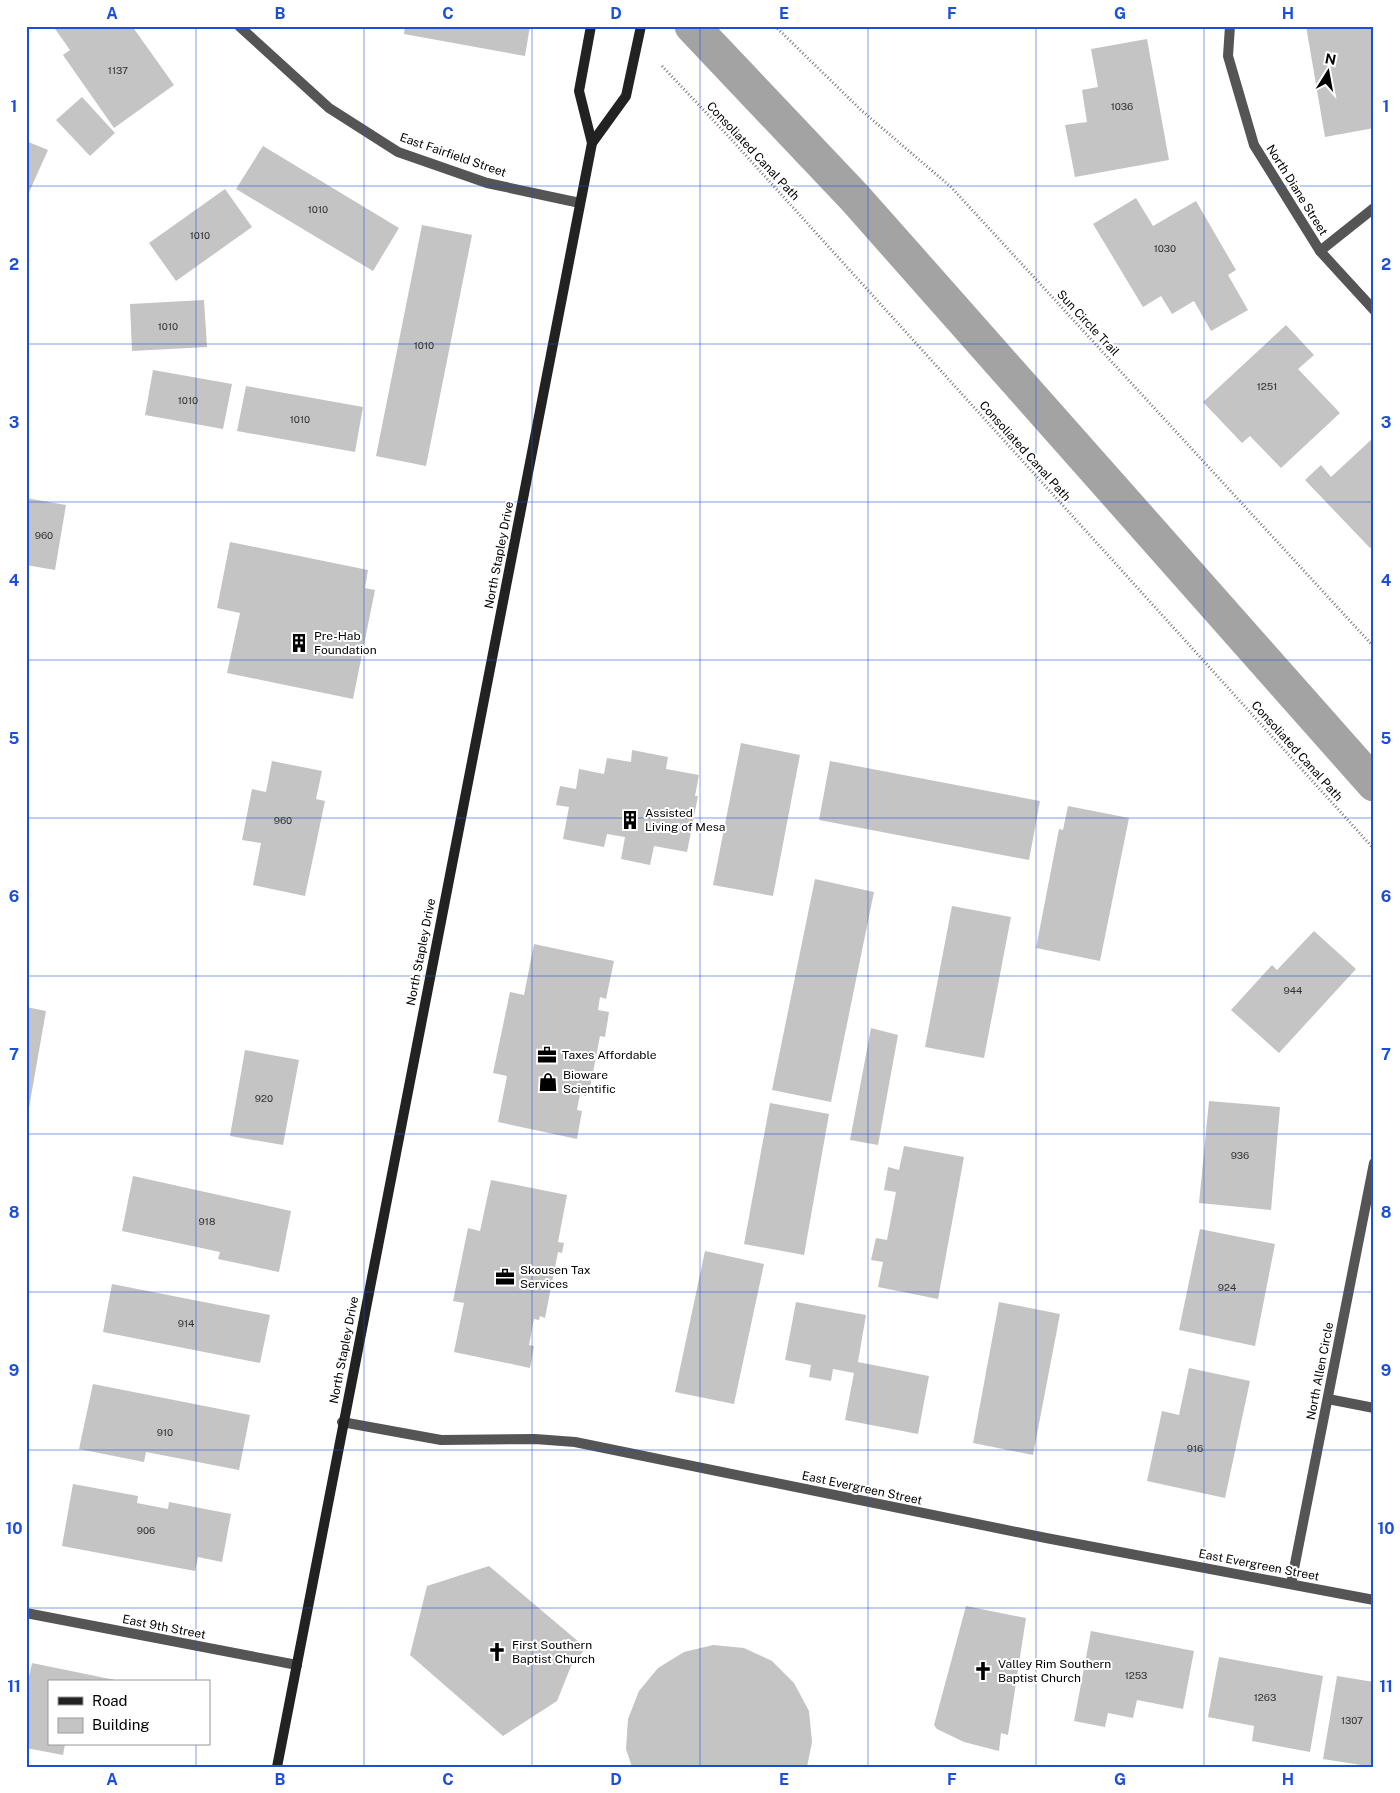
<svg xmlns="http://www.w3.org/2000/svg" width="1400" height="1793" font-family="'Public Sans',sans-serif">
	<style>
		.lines { fill: none; stroke-linecap: round; stroke-linejoin: round }
		.canal { stroke: #a3a3a3; stroke-width: 35 }
		.building { fill: #c4c4c4 }
		.path { stroke: #777; stroke-width: 3; stroke-dasharray: 1 2.5; stroke-linecap: butt }
		.lane { stroke: #555; stroke-width: 10 }
		.street { stroke: #555; stroke-width: 10 }
		.secondary { stroke: #222; stroke-width: 10 }
		.grid { fill: none; stroke: #1d4ed8; stroke-width: 1; stroke-opacity: 0.55 }
		.labels { text-anchor: middle; stroke-width: 4; stroke-linejoin: round; paint-order: stroke }
		.number-label { font-size: 10px; fill: #313131 }
		.street-label { font-size: 12px; fill: #000; stroke: #fff }
		.poi-label { font-size: 12px; fill: #000; stroke: #fff; text-anchor: start }
		.neatline { fill: none; stroke: #1d4ed8; stroke-width: 2 }
		.grid-label { font-size: 16px; text-anchor: middle; font-weight: bold; fill: #1d4ed8 }
	</style>
	<rect width="100%" height="100%" fill="#fff"/>
	<g class="lines">
		<path class="canal" d="M692 26 855 198 1374 784"/>
	</g>
	<g class="building">
		<path d="M53 26H132L174 85 114 128 63 55 70 50Z"/>
		<path d="M405 26H530L525 56 404 34Z"/>
		<path d="M1306 26H1374V128L1325 137Z"/>
		<path d="M1147 39 1169 160 1075 177 1065 125 1087 122 1082 90 1098 87 1091 49Z"/>
		<path d="M82 97 115 133 90 156 56 120Z"/>
		<path d="M26 141 48 150 26 199Z"/>
		<path d="M263 146 399 228 373 271 236 189Z"/>
		<path d="M225 189 252 227 176 281 149 243Z"/>
		<path d="M1136 198 1153 226 1196 201 1236 270 1228 275 1248 310 1211 331 1194 301 1172 314 1161 296 1143 307 1093 224Z"/>
		<path d="M422 225 472 235 426 466 376 456Z"/>
		<path d="M204 300 207 347 132 351 130 304Z"/>
		<path d="M1286 325 1314 355 1298 369 1340 413 1281 468 1250 436 1242 443 1203 402Z"/>
		<path d="M153 370 232 384 223 429 145 415Z"/>
		<path d="M246 386 363 407 355 452 237 431Z"/>
		<path d="M1372 439 1374 441V545L1370 548 1305 480 1321 465 1331 477Z"/>
		<path d="M26 498 66 505 55 570 26 565Z"/>
		<path d="M230 542 368 570 365 588 375 590 353 699 227 673 240 613 217 608Z"/>
		<path d="M741 743 800 755 773 896 713 885Z"/>
		<path d="M632 750 668 757 666 769 699 775 695 796H698L687 852 654 846 650 865 621 859 625 837 607 834 604 847 563 839 569 807 556 805 560 786 576 789 579 769 604 774 607 758 631 762Z"/>
		<path d="M272 761 322 771 316 799 325 801 305 896 253 885 261 843 242 840 252 789 266 792Z"/>
		<path d="M830 761 1040 801 1029 860 819 820Z"/>
		<path d="M1068 806 1129 818 1100 961 1036 948 1059 829 1063 830Z"/>
		<path d="M815 879 874 892 831 1102 772 1090Z"/>
		<path d="M952 906 1011 917 984 1058 925 1047Z"/>
		<path d="M1314 931 1356 969 1279 1053 1231 1010 1272 965 1277 970Z"/>
		<path d="M534 944 614 961 606 999 600 997 598 1010 609 1012 605 1037 600 1036 590 1088 586 1087V1096L580 1094 577 1110 582 1111 577 1139 498 1122 507 1076 493 1073 510 992 524 995Z"/>
		<path d="M26 1007 46 1011 27 1119H26Z"/>
		<path d="M871 1028 898 1035 878 1145 850 1140Z"/>
		<path d="M245 1050 299 1060 283 1145 230 1136Z"/>
		<path d="M1209 1101 1280 1107 1271 1210 1199 1203Z"/>
		<path d="M770 1103 829 1114 804 1255 744 1244Z"/>
		<path d="M904 1146 964 1157 938 1299 878 1287 883 1262 871 1260 876 1238 887 1240 896 1192 884 1190 888 1167 899 1170Z"/>
		<path d="M133 1176 291 1211 279 1272 218 1259 220 1252 122 1231Z"/>
		<path d="M491 1180 567 1195 558 1242 564 1243 562 1253 558 1252 545 1318 540 1316 539 1320 534 1319 529 1345 534 1346 530 1368 454 1352 464 1303 453 1301 468 1228 480 1231Z"/>
		<path d="M1200 1229 1275 1244 1255 1346 1179 1330Z"/>
		<path d="M705 1251 764 1264 734 1404 675 1392Z"/>
		<path d="M112 1284 270 1315 260 1363 103 1332Z"/>
		<path d="M796 1302 866 1315 858 1362 929 1376 918 1434 845 1420 854 1373 833 1369 831 1381 809 1377 811 1365 785 1360Z"/>
		<path d="M999 1302 1060 1314 1033 1455 973 1443Z"/>
		<path d="M1189 1368 1250 1381 1225 1498 1147 1481 1162 1411 1179 1415Z"/>
		<path d="M93 1384 250 1415 239 1470 146 1452 144 1462 79 1449Z"/>
		<path d="M73 1484 138 1496 137 1503 168 1509 169 1502 231 1514 222 1562 198 1557 195 1571 62 1546Z"/>
		<path d="M489 1566 586 1648 571 1666 557 1701 503 1736 410 1655 427 1586Z"/>
		<path d="M966 1606 1026 1618 1008 1735 1001 1733 999 1751 964 1742 937 1729 934 1725Z"/>
		<path d="M1091 1631 1194 1651 1183 1709 1137 1700 1133 1718 1108 1713 1105 1727 1074 1721Z"/>
		<path d="M713 1645 744 1648 772 1661 794 1683 809 1711 812 1742 807 1767H632L626 1749 628 1719 639 1691 658 1668 684 1652Z"/>
		<path d="M1219 1657 1323 1676 1310 1752 1252 1741 1254 1726 1208 1717Z"/>
		<path d="M32 1663 120 1681 49 1682V1744H65L63 1755 26 1748V1691Z"/>
		<path d="M1337 1676 1374 1682V1767L1323 1759Z"/>
	</g>
	<g class="lines">
		<g class="path">
			<path d="M775 26 861 110 951 187 1374 647"/>
			<path d="M662 66 731 139 1374 849"/>
		</g>
		<path class="lane" d="M1328 1399 1374 1408"/>
		<g class="street">
			<path d="M239 26 329 108 398 152 487 183 580 203"/>
			<path d="M1230 26 1228 56 1254 145 1320 251 1374 310"/>
			<path d="M1320 251 1374 208"/>
			<path d="M342 1422 441 1440 535 1439 575 1442 1046 1538 1374 1600"/>
			<path d="M1291 1584 1374 1163"/>
			<path d="M26 1613 297 1665"/>
		</g>
		<g class="secondary">
			<path d="M591 26 579 91 592 143"/>
			<path d="M277 1767 592 143 626 96 641 26"/>
		</g>
	</g>
	<path class="grid" d="M196 26V1682M364 26V1767M532 26V1767M700 26V1767M868 26V1767M1036 26V1767M1204 26V1767M26 186H1374M26 344H1374M26 502H1374M26 660H1374M26 818H1374M26 976H1374M26 1134H1374M26 1292H1374M26 1450H1374M26 1608H1374M196 1744V1767"/>
	<defs>
		<g id="building-bare" transform="scale(1.5)"><path d="M-4-6H4V6H1V3H-1V6H-4ZM-2.5-4.3h1.7v1.8h-1.7ZM.8-4.3h1.7v1.8H.8ZM-2.5-1h1.7V.8h-1.7ZM.8-1h1.7V.8H.8Z" fill="#000" stroke="#fff" stroke-width="2.5" paint-order="stroke"/></g>
		<g id="office-bare" transform="scale(1.5)"><path d="M-6-3h4V-5.5h4V-3h4V5H-6ZM-1-4.5V-3h2v-1.5ZM-6 0V1H6V0Z" fill="#000" stroke="#fff" stroke-width="2.5" paint-order="stroke"/></g>
		<g id="shop-bare" transform="scale(1.5)"><path d="M-5-2.5h2.3a2.7 3.5 0 0 1 5.4 0H5L5.5 6h-11ZM-1.5-2.5h3a1.5 2.3 0 0 0-3 0Z" fill="#000" stroke="#fff" stroke-width="2.5" paint-order="stroke"/></g>
		<g id="church-bare" transform="scale(1.5)"><path d="M-1.2-6h2.4v3.5h3.3v2.4h-3.3V6h-2.4V-.1h-3.3v-2.4h3.3Z" fill="#000" stroke="#fff" stroke-width="2.5" paint-order="stroke"/></g>
	</defs>
	<g fill-rule="evenodd">
		<use href="#building-bare" x="299" y="643"/>
		<use href="#building-bare" x="630" y="820"/>
		<use href="#office-bare" x="547" y="1055"/>
		<use href="#shop-bare" x="548" y="1082"/>
		<use href="#office-bare" x="505" y="1277"/>
		<use href="#church-bare" x="497" y="1652"/>
		<use href="#church-bare" x="983" y="1671"/>
	</g>
	<g class="labels">
		<g class="number-label">
			<text x="118" y="74">1137</text>
			<text x="1122" y="110">1036</text>
			<text x="318" y="213">1010</text>
			<text x="200" y="239">1010</text>
			<text x="1165" y="252">1030</text>
			<text x="168" y="330">1010</text>
			<text x="424" y="349">1010</text>
			<text x="1267" y="390">1251</text>
			<text x="188" y="404">1010</text>
			<text x="300" y="423">1010</text>
			<text x="44" y="539">960</text>
			<text x="283" y="824">960</text>
			<text x="1293" y="994">944</text>
			<text x="264" y="1102">920</text>
			<text x="1240" y="1159">936</text>
			<text x="207" y="1225">918</text>
			<text x="1227" y="1291">924</text>
			<text x="186" y="1327">914</text>
			<text x="165" y="1436">910</text>
			<text x="1195" y="1452">916</text>
			<text x="146" y="1534">906</text>
			<text x="1136" y="1679">1253</text>
			<text x="1265" y="1701">1263</text>
			<text x="1352" y="1724">1307</text>
		</g>
		<g class="street-label">
			<text transform="translate(753 151) rotate(47)" y="4">Consoliated Canal Path</text>
			<text transform="translate(453 155) rotate(19)" y="4">East Fairfield Street</text>
			<text transform="translate(1297 190) rotate(58)" y="4">North Diane Street</text>
			<text transform="translate(1088 323) rotate(47)" y="4">Sun Circle Trail</text>
			<text transform="translate(1025 451) rotate(48)" y="4">Consoliated Canal Path</text>
			<text transform="translate(499 555) rotate(-79)" y="4">North Stapley Drive</text>
			<text transform="translate(1297 751) rotate(48)" y="4">Consoliated Canal Path</text>
			<text transform="translate(421 952) rotate(-79)" y="4">North Stapley Drive</text>
			<text transform="translate(344 1350) rotate(-79)" y="4">North Stapley Drive</text>
			<text transform="translate(1320 1371) rotate(-79)" y="4">North Allen Circle</text>
			<text transform="translate(862 1488) rotate(12)" y="4">East Evergreen Street</text>
			<text transform="translate(1259 1565) rotate(11)" y="4">East Evergreen Street</text>
			<text transform="translate(164 1627) rotate(11)" y="4">East 9th Street</text>
		</g>
		<g class="poi-label">
			<text x="314" y="640">Pre-Hab<tspan x="314" dy="14">Foundation</tspan></text>
			<text x="645" y="817">Assisted<tspan x="645" dy="14">Living of Mesa</tspan></text>
			<text x="562" y="1059">Taxes Affordable</text>
			<text x="563" y="1079">Bioware<tspan x="563" dy="14">Scientific</tspan></text>
			<text x="520" y="1274">Skousen Tax<tspan x="520" dy="14">Services</tspan></text>
			<text x="512" y="1649">First Southern<tspan x="512" dy="14">Baptist Church</tspan></text>
			<text x="998" y="1668">Valley Rim Southern<tspan x="998" dy="14">Baptist Church</tspan></text>
		</g>
	</g>
	<rect width="1400" height="1793" fill="none" stroke="#ffffff" stroke-width="55"/>
	<rect x="48" y="1680" width="162" height="65" fill="#ffffff" stroke="#999999"/>
	<rect x="58" y="1697" width="25" height="8" fill="#222222" stroke="#999999"/>
	<text x="92" y="1706" font-size="15" fill="#000000">Road</text>
	<rect x="58" y="1718" width="25" height="15" fill="#c4c4c4" stroke="#999999"/>
	<text x="92" y="1730" font-size="15" fill="#000000">Building</text>
	<g transform="translate(1328 72) rotate(11)" stroke="#ffffff" stroke-width="4" paint-order="stroke">
	<path d="M0-4L9 19L0 12L-9 19Z" fill="#000000"/>
	<text y="-8" font-size="14" font-weight="bold" text-anchor="middle" fill="#000000">N</text>
	</g>
	<rect x="28" y="28" width="1344" height="1738" class="neatline"/>
	<g class="grid-label">
		<text x="112" y="19">A</text>
		<text x="280" y="19">B</text>
		<text x="448" y="19">C</text>
		<text x="616" y="19">D</text>
		<text x="784" y="19">E</text>
		<text x="952" y="19">F</text>
		<text x="1120" y="19">G</text>
		<text x="1288" y="19">H</text>
		<text x="14" y="112">1</text>
		<text x="1386" y="112">1</text>
		<text x="14" y="270">2</text>
		<text x="1386" y="270">2</text>
		<text x="14" y="428">3</text>
		<text x="1386" y="428">3</text>
		<text x="14" y="586">4</text>
		<text x="1386" y="586">4</text>
		<text x="14" y="744">5</text>
		<text x="1386" y="744">5</text>
		<text x="14" y="902">6</text>
		<text x="1386" y="902">6</text>
		<text x="14" y="1060">7</text>
		<text x="1386" y="1060">7</text>
		<text x="14" y="1218">8</text>
		<text x="1386" y="1218">8</text>
		<text x="14" y="1376">9</text>
		<text x="1386" y="1376">9</text>
		<text x="14" y="1534">10</text>
		<text x="1386" y="1534">10</text>
		<text x="14" y="1692">11</text>
		<text x="1386" y="1692">11</text>
		<text x="112" y="1785">A</text>
		<text x="280" y="1785">B</text>
		<text x="448" y="1785">C</text>
		<text x="616" y="1785">D</text>
		<text x="784" y="1785">E</text>
		<text x="952" y="1785">F</text>
		<text x="1120" y="1785">G</text>
		<text x="1288" y="1785">H</text>
	</g>
</svg>
